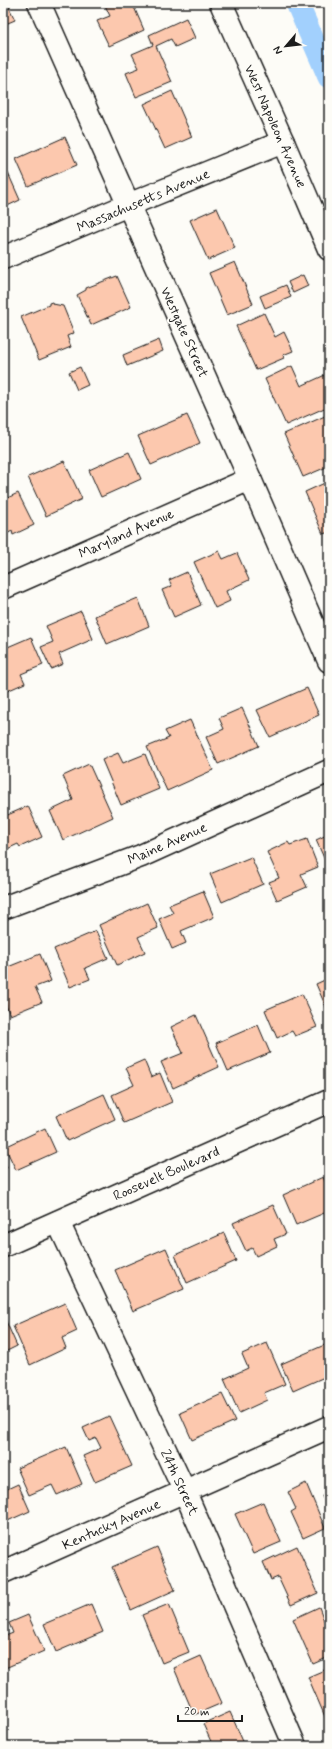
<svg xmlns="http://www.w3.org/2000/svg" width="332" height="1749" font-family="Mynerve,sans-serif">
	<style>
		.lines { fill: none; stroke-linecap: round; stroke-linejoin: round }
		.canal { stroke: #a2d0fd; stroke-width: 23 }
		.building { fill: #fcc8ae; stroke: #1c1c1c }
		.minor-casing { stroke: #1c1c1c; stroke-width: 25 }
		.major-casing { stroke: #1c1c1c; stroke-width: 25 }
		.minor { stroke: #fdfcf7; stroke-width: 22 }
		.major { stroke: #fdfcf7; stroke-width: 22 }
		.labels { text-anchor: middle; stroke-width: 4; stroke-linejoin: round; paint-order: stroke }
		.street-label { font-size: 14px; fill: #1c1c1c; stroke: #fdfcf7 }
	</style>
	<rect width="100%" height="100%" fill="#fdfcf7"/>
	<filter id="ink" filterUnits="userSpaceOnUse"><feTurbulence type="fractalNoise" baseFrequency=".025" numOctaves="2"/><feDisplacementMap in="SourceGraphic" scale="8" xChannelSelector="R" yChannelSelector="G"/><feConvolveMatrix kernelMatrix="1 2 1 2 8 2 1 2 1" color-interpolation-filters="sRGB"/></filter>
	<g filter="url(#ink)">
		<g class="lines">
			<path class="canal" d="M297 3 329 77"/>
		</g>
		<g class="building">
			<path d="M3 3H7L15 20 3 25Z"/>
			<path d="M104 3H142L134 7 144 30 109 46 97 21 110 16Z"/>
			<path d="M186 18 195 38 175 47 171 39 156 46 172 82 136 97 126 73 139 68 132 54 153 45 149 35Z"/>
			<path d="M172 91 192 137 165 149 144 104Z"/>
			<path d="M65 137 77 165 28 186 16 159Z"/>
			<path d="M8 173 20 200 3 208V175Z"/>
			<path d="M217 208 235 248 208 260 190 220Z"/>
			<path d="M235 262 253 304 227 315 209 273Z"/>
			<path d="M303 275 308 286 293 293 288 282Z"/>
			<path d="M117 276 131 307 91 325 77 295 86 290V288Z"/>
			<path d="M286 285 291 297 265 308 260 296Z"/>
			<path d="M52 302 53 304 63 306 74 333 67 336 71 347 39 360 21 317 49 305V303Z"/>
			<path d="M264 313 275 337 284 332 293 351 283 355 284 358 256 370 236 326Z"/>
			<path d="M159 340 163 351 127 366 123 355Z"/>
			<path d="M292 366 301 386 325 375 329 384V406L286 425 265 379Z"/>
			<path d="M80 367 88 385 77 390 69 372Z"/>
			<path d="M187 415 200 443 151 465 138 436Z"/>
			<path d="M325 416 329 426V466L303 477 284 434Z"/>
			<path d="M129 452 141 479 101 497 89 470Z"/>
			<path d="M64 461 82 499 46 516 28 477Z"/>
			<path d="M329 481V532L323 534 305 492Z"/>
			<path d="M18 493 34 525 13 535 12 531 3 536V500Z"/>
			<path d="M219 551 223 559 237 553 249 580 226 591 230 601 215 608 194 562Z"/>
			<path d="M187 572 201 605 174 617 162 590 172 586 169 580Z"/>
			<path d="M138 598 149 626 107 644 95 616Z"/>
			<path d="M81 611 93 639 59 654 63 664 51 669 41 647 53 642 46 626Z"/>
			<path d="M31 637 43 665 21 674 25 683 7 691 3 682V649Z"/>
			<path d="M307 688 319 715 270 737 257 710Z"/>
			<path d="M242 708 259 746 218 764 206 737 224 729 219 718Z"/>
			<path d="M190 720 213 770 167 791 147 747 169 738 165 731Z"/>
			<path d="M118 753 123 763 145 754 159 789 121 805 102 760Z"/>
			<path d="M89 764 113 817 63 840 50 811 73 800 63 776Z"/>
			<path d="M28 806 42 837 20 847 18 844 3 851V817Z"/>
			<path d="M329 834V866L328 867 316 840Z"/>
			<path d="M307 839 318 867 301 874 307 887 277 900 269 882 279 878 267 852 288 842 290 845Z"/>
			<path d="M251 857 263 884 222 902 210 874Z"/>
			<path d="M203 891 214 917 181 931 186 943 172 949 159 919 173 913 169 905Z"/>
			<path d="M147 903 158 928 138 937 145 952 117 965 99 925Z"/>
			<path d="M96 931 108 958 85 968 90 979 70 987 54 949Z"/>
			<path d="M40 954 51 981 35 987 42 1002 10 1015 3 998V969Z"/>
			<path d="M329 978V1014L316 984Z"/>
			<path d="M302 994 317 1027 295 1036 292 1031 277 1038 265 1010Z"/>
			<path d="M196 1015 219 1067 173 1088 161 1062 183 1053 171 1027Z"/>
			<path d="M258 1025 270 1053 228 1071 216 1043Z"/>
			<path d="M144 1060 151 1077 160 1073 172 1102 124 1123 112 1095 134 1085 126 1068Z"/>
			<path d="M104 1094 115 1119 67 1141 56 1116Z"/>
			<path d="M45 1128 56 1152 16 1170 5 1147Z"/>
			<path d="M3 1158 7 1168 3 1170Z"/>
			<path d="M323 1177 329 1190V1211L296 1225 283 1195Z"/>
			<path d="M273 1205 286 1234 274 1239 277 1246 256 1256 252 1248 246 1251 233 1223Z"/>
			<path d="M224 1233 236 1261 187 1283 175 1255Z"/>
			<path d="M166 1248 184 1289 133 1311 115 1270Z"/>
			<path d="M65 1303 77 1331 62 1338 66 1348 30 1365 13 1326Z"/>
			<path d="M5 1319 17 1346 3 1353V1320Z"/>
			<path d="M267 1343 285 1384 264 1393 267 1400 239 1413 224 1379 248 1368 242 1354Z"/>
			<path d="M329 1343V1375L293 1391 281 1364Z"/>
			<path d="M222 1394 235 1421 192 1440 180 1413Z"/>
			<path d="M109 1416 132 1466 95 1482 83 1456 101 1448 96 1438 89 1441 83 1428Z"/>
			<path d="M66 1447 82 1484 57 1495 52 1485 29 1495 17 1468Z"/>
			<path d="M306 1483 325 1528 303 1538 291 1512 296 1509 288 1492Z"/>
			<path d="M18 1484 30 1511 3 1523V1491Z"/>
			<path d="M329 1493V1512L322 1496Z"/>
			<path d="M263 1502 281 1542 253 1554 235 1514Z"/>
			<path d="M297 1546 318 1593 291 1605 278 1577 271 1580 263 1562Z"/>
			<path d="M157 1547 175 1590 131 1610 112 1567Z"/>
			<path d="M91 1604 103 1632 56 1652 44 1624Z"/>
			<path d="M169 1604 189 1652 162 1663 142 1615Z"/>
			<path d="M319 1607 325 1623 329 1621V1657L313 1664 293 1619Z"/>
			<path d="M28 1615 44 1651 3 1669V1637L13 1633 9 1623Z"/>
			<path d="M201 1656 222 1703 194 1715 174 1668Z"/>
			<path d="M329 1668V1717L326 1719 308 1677Z"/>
			<path d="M230 1712 245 1746H213L203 1724Z"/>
		</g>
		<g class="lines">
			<g class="minor-casing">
				<g id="minor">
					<path d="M39 3 250 479 329 661"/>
					<path d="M3 258 128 205 283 142"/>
					<path d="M3 588 250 479"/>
					<path d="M3 908 141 856 329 771"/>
					<path d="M58 1222 185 1492 295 1746"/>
					<path d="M3 1246 329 1101"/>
					<path d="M3 1572 329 1427"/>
				</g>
			</g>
			<g class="major-casing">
				<path id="major" d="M221 3 283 142 329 249"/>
			</g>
			<use href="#minor" class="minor"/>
			<use href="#major" class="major"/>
		</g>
	</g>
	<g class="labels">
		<g class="street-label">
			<text transform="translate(276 126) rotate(66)" y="5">West Napoleon Avenue</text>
			<text transform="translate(143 200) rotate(-23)" y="5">Massachusetts Avenue</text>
			<text transform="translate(185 332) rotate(66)" y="5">Westgate Street</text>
			<text transform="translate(126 533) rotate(-24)" y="5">Maryland Avenue</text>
			<text transform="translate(167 843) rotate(-24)" y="5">Maine Avenue</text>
			<text transform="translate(166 1173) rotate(-24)" y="5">Roosevelt Boulevard</text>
			<text transform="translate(180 1482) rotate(65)" y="5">24th Street</text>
			<text transform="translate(111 1524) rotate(-24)" y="5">Kentucky Avenue</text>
		</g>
	</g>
	<rect width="332" height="1749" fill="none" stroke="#fdfcf7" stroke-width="16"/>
	<rect x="8" y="8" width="316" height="1733" fill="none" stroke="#1c1c1c" stroke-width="1.5" filter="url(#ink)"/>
	<g transform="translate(286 46) rotate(242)" stroke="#fdfcf7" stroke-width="3" paint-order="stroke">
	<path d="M0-3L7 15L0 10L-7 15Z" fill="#1c1c1c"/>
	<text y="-6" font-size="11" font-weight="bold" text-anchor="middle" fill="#1c1c1c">N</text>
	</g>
	<path d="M178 1715v6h64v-6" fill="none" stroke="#1c1c1c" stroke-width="2"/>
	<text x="184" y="1715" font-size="12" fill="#1c1c1c" stroke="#fdfcf7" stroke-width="3" paint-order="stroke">20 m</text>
</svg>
